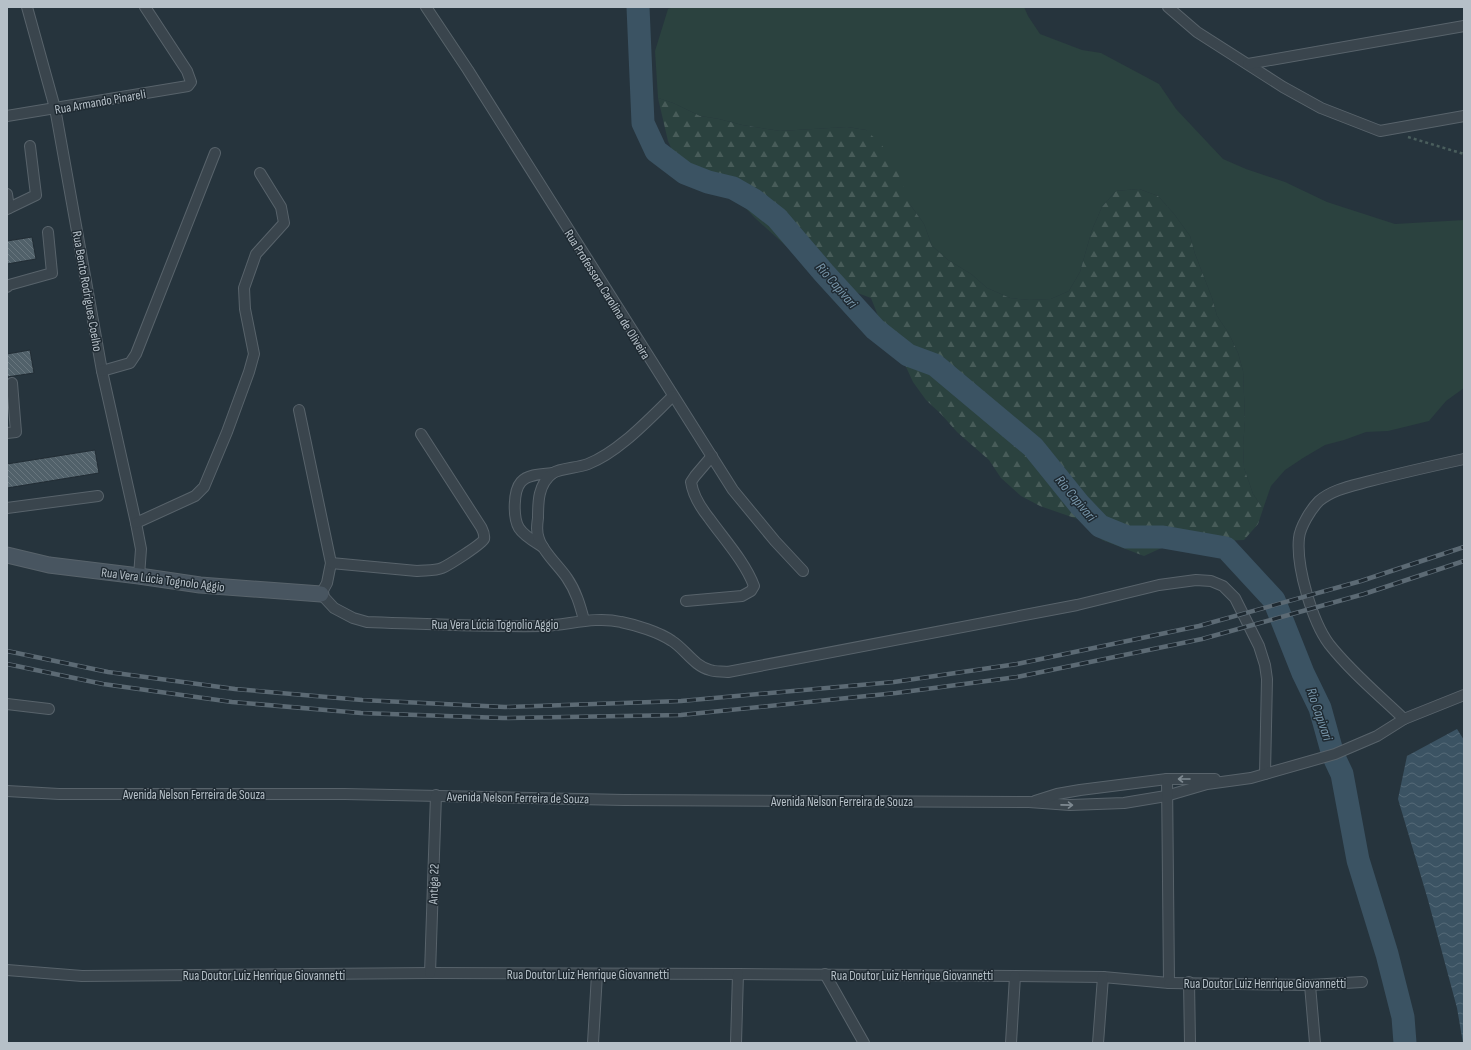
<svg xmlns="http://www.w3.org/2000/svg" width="1471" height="1050" font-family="'Sofia Sans Condensed',sans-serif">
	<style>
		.grass { fill: #2b423f }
		.forest { fill: url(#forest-firs) }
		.water { fill: url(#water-waves) }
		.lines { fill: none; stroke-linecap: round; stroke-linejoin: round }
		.river { stroke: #3b5363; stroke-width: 23 }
		.building { fill: url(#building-back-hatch); stroke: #212c34 }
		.street-casing { stroke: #58636b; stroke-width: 12 }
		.secondary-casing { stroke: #58636b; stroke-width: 17 }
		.path { stroke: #4a5e5d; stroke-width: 2.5; stroke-dasharray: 3 3; stroke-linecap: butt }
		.street { stroke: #3a454d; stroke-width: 10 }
		.secondary { stroke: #485560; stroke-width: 15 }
		.rail-casing { stroke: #5c6a74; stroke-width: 4.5 }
		.rail { stroke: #1f2a32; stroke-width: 3; stroke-dasharray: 9; stroke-linecap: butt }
		.oneway { stroke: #7e8991 }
		.labels { text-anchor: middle; stroke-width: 3; stroke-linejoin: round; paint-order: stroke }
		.street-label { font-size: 13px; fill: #b6c0c8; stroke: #1f2a32 }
		.water-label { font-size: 14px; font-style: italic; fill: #7896aa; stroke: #1f2a32 }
	</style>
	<defs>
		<pattern id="forest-firs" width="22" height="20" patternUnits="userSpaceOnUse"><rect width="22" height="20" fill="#2b423f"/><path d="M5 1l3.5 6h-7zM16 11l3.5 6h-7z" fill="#485c59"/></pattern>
		<pattern id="water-waves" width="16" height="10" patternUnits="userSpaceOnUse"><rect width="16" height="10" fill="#3b5363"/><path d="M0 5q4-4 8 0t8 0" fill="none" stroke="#556a78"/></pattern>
		<pattern id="building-back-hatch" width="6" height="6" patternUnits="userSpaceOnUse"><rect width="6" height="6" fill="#51616a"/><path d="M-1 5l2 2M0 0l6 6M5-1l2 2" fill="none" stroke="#68767e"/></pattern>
	</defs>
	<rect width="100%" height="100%" fill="#26343d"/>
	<path class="grass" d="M673 7H1024L1028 16 1040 34 1082 50 1101 53 1159 84 1176 109 1223 159 1246 169 1285 182 1327 202 1395 224 1464 220V388L1446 401 1429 421 1388 431 1366 432 1344 440 1325 445 1303 458 1285 470 1271 486 1263 509 1253 494 1244 468 1243 446 1245 420 1243 371 1238 353 1229 334 1217 316 1212 298 1195 254 1190 236 1174 214 1158 196 1139 189 1116 191 1102 207 1092 230 1080 272 1069 291 1051 299 1029 300 1010 298 987 288 971 274 948 260 932 246 924 224 911 206 866 130 847 127 780 131 742 125 719 119 700 116 673 103 658 98 655 51 668 9Z"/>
	<path class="forest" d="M658 98 673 103 700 116 719 119 742 125 780 131 847 127 866 130 881 144 894 162 911 206 924 224 932 246 948 260 971 274 987 288 1010 298 1029 300 1051 299 1069 291 1080 272 1092 230 1102 207 1116 191 1139 189 1158 196 1174 214 1190 236 1195 254 1212 298 1217 316 1229 334 1238 353 1243 371 1245 420 1243 446 1244 468 1253 494 1263 509 1258 524 1244 540 1196 542 1181 537V539L1144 556 1102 540 1086 522 1040 506 1021 496 1001 478 989 460 957 432 941 414 926 400 913 382 901 356 884 331 871 298 844 288 825 271 805 260 786 246 755 218 738 200 696 169 676 159 668 141Z"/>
	<path class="water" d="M1457 729 1464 740V1043H1463L1457 1008 1428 900 1398 799 1407 756Z"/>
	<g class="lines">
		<path class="river" d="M638 7 643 123 656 151 685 173 708 182 733 188 754 200 777 218 824 273 875 329 908 355 935 365 1033 447 1079 504 1100 526 1127 537H1163L1226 548 1274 600 1303 673 1320 708 1333 755 1342 774 1358 860 1387 954 1403 1017 1405 1043"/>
	</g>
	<g class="building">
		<path d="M32 237 36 259 7 264V241Z"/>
		<path d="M30 350 34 373 7 377V354Z"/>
		<path d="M95 450 99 473 7 488V464Z"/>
	</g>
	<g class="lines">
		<g class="street-casing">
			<g id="street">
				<path d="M27 7 55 108 102 371 136 523 141 549 139 576"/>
				<path d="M426 7 468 70 733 490 775 541 803 571"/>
				<path d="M1168 7 1197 32 1283 87 1321 108 1380 131 1464 116"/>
				<path d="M1248 64 1464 26"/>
				<path d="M7 116 188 86 191 82 187 71 145 7"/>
				<path d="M7 194 9 208"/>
				<path d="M7 209 36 195 30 146"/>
				<path d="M7 287 9 285 52 273 48 232"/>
				<path d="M102 371 130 363 136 354 215 153"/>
				<path d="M299 410 331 563 327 583 321 594 334 608 353 618 367 622C426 624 484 627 543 626 569 625 595 616 621 622 636 625 659 632 672 641 685 649 694 666 710 670 715 672 722 671 728 672L1077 605 1159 585 1196 580 1211 581 1223 586 1235 598 1259 646 1265 665 1267 679 1265 774"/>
				<path d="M7 433 16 432 12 383"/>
				<path d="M7 508 98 496"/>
				<path d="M136 523 195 496 204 487 227 432 249 372 254 354 245 309 244 288 256 254 284 223 281 207 260 173"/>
				<path d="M543 547C535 542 524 536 519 528 513 518 513 491 521 482 528 474 543 474 553 473"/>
				<path d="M331 563 417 571C425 570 435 571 442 568 449 565 482 544 484 539 485 534 483 531 481 527L421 434"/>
				<path d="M686 601 742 596 751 591 754 586C745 562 724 539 709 518 701 508 693 496 691 482L695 476 712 456"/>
				<path d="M584 620C580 605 576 591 567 578 559 566 543 552 539 539 536 532 537 525 538 518 538 502 538 484 553 473 561 468 578 468 588 464 619 452 649 419 673 396"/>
				<path d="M7 704 49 709"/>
				<path d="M1404 719C1379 695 1351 672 1329 644 1312 621 1296 566 1299 538 1300 527 1311 509 1319 501 1333 489 1352 486 1370 481 1401 473 1432 466 1464 459"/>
				<path d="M7 791 59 794H345L624 800 1029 802 1070 805 1124 803 1166 796 1207 784 1251 778 1335 754 1377 736 1404 719 1464 695"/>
				<path d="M1035 801 1057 794 1080 790 1167 779H1215"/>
				<path d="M7 970 82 976 430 973 738 974 1015 976 1103 977 1169 983 1167 779"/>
				<path d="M430 973 436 795"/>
				<path d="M825 974 864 1043"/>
				<path d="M1189 982 1190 1043"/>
				<path d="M1169 983 1310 985 1362 982"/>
				<path d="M1310 985 1315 1043"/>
				<path d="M593 1043 597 974"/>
				<path d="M736 1043 738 974"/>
				<path d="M1011 1043 1015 976"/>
				<path d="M1098 1043 1103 977"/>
			</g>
		</g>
		<g class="secondary-casing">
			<path id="secondary" d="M7 555 49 565 139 576 200 585 321 594"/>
		</g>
		<path class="path" d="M1408 137 1464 154"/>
		<use href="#street" class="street"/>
		<use href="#secondary" class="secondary"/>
		<g class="rail-casing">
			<g id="rail">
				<path d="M7 651 108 672 235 689 362 700 505 707 681 701 894 682 1017 664 1199 626 1361 581 1464 547"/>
				<path d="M7 664 103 684 232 702 361 713 503 718 681 715 896 693 1017 677 1202 639 1364 594 1464 561"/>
			</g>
		</g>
		<use href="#rail" class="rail"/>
	</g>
	<defs><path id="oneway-shaft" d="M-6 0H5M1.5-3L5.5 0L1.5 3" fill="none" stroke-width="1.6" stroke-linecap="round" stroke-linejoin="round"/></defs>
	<g class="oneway">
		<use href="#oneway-shaft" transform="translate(1184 779) rotate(180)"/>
		<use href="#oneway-shaft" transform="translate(1067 805) rotate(1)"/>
	</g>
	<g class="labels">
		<g class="street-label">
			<text transform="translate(100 101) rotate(-10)" y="5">Rua Armando Pinareli</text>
			<text transform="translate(88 291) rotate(80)" y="5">Rua Bento Rodrigues Coelho</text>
			<text transform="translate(608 294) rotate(58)" y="5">Rua Professora Carolina de Oliveira</text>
			<text transform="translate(163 579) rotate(7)" y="5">Rua Vera Lúcia Tognolo Aggio</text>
			<text x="495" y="629">Rua Vera Lúcia Tognolio Aggio</text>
			<text x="194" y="799">Avenida Nelson Ferreira de Souza</text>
			<text transform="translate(518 797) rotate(1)" y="5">Avenida Nelson Ferreira de Souza</text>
			<text x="842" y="806">Avenida Nelson Ferreira de Souza</text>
			<text transform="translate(433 884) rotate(-88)" y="5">Antiga 22</text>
			<text x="588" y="979">Rua Doutor Luiz Henrique Giovannetti</text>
			<text x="264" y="980">Rua Doutor Luiz Henrique Giovannetti</text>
			<text x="912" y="980">Rua Doutor Luiz Henrique Giovannetti</text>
			<text x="1265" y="988">Rua Doutor Luiz Henrique Giovannetti</text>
		</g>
		<g class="water-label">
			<text transform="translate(837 285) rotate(49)" y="5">Rio Capivari</text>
			<text transform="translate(1076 498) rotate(50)" y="5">Rio Capivari</text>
			<text transform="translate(1320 714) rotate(71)" y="5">Rio Capivari</text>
		</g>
	</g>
	<rect width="1471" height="1050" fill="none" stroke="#b6c0c8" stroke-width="16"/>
</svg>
